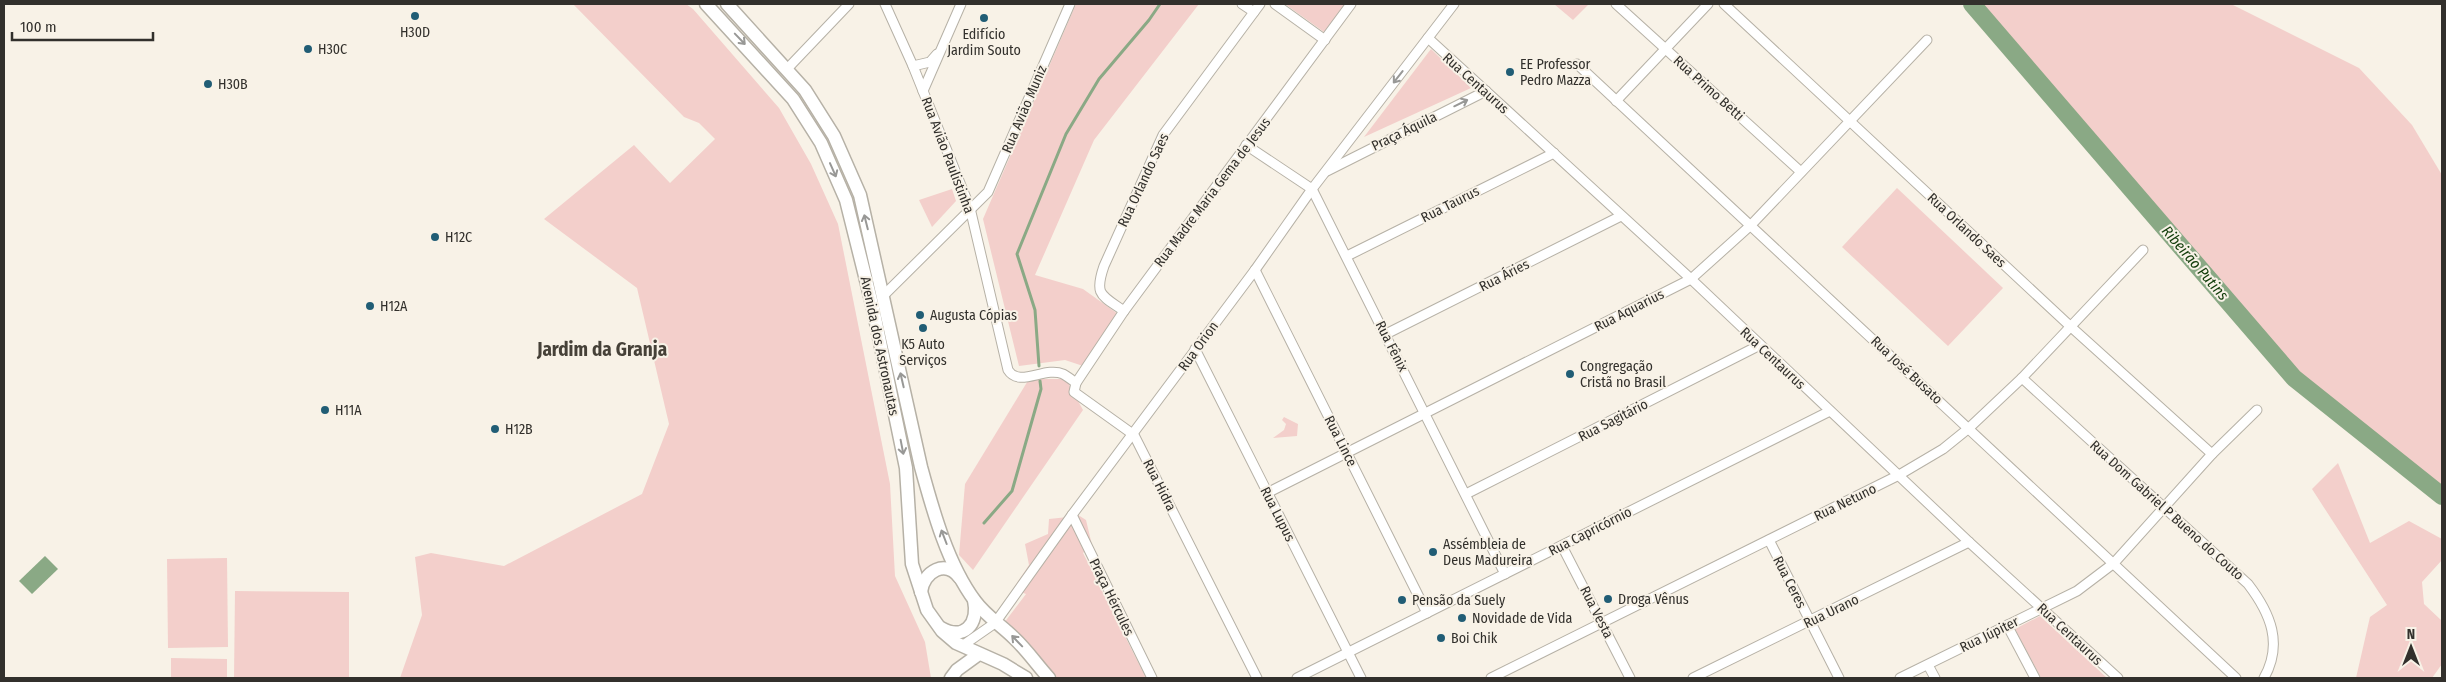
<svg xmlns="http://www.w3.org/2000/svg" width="2446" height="682" font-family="'Fira Sans Condensed',sans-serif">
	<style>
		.green { fill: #f3cfcb }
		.water { fill: #8aa985 }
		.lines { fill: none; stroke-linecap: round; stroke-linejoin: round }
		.stream { stroke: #8aa985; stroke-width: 3 }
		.river { stroke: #8aa985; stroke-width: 18 }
		.street-casing { stroke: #b6b1a6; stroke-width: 11 }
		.secondary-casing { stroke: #b6b1a6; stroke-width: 15 }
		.street { stroke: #fff; stroke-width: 9 }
		.secondary { stroke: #fff; stroke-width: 12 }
		.oneway { stroke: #989896 }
		.poi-dot { fill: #215d75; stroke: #f8f2e7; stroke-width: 2 }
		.labels { text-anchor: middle; stroke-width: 4; stroke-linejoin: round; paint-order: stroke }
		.poi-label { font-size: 14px; fill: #32302c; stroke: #f8f2e7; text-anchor: start }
		.street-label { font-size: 14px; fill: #32302c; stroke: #f8f2e7 }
		.water-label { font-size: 15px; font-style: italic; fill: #103c09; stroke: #f8f2e7 }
		.district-label { font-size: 19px; font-weight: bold; fill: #464138; stroke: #f8f2e7 }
	</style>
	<rect width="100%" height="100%" fill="#f8f2e7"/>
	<g class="green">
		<path d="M573 4H686L693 9 779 108 811 164 838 224 890 484 895 576 925 642 931 678H400L422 615 415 557 431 553 504 566 642 494 669 424 637 288 544 219 634 145 670 183 715 139 699 123 684 117Z"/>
		<path d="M1076 4H1199L1094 140 1035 275 1083 289 1118 314 1083 366 1065 360 1019 366 983 219Z"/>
		<path d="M1285 4H1346L1324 32Z"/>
		<path d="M1554 4H1589L1573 20Z"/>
		<path d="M1972 4H2231L2359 68 2412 125 2442 175V496L2287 370Z"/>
		<path d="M1431 49 1471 88 1364 137Z"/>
		<path d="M1897 188 2003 288 1948 346 1842 247Z"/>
		<path d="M952 189 956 201 932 227 919 200Z"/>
		<path d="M1029 379H1066L1083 410 973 570 959 555 965 484Z"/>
		<path d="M1284 417 1298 424 1297 436 1273 438 1284 430 1286 424 1282 420Z"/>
		<path d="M2338 463 2370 543 2409 521 2442 539V560L2422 582 2424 604 2442 621V664L2432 678H2356L2370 617 2387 605 2312 489Z"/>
		<path d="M1075 513 1086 520 1092 545 1083 553 1146 678H1057L1004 623 1026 594 1013 589 1029 565 1025 544 1048 534 1049 519 1068 517Z"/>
		<path d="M227 558 228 647 168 648 167 559Z"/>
		<path d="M235 591 349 592V678H234Z"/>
		<path d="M2040 616 2107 678H2041L2015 629Z"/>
		<path d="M171 658 227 659V678H171Z"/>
	</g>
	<path class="water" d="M45 556 58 569 32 594 19 581Z"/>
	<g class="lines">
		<g class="stream">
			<path d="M1039 366 1035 310 1017 254 1066 134 1099 79 1149 20 1160 4"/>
			<path d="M984 523 1012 491 1041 389 1040 381"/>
		</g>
		<path class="river" d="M1972 4 2294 378 2442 496"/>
		<g class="street-casing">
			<g id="street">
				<path d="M885 4 913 66 970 208 1008 370C1019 388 1045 366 1063 374 1067 376 1072 380 1076 383L1074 392 1134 435 1257 678"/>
				<path d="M1242 4 1254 12"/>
				<path d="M1275 4 1325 40"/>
				<path d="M1616 4 1801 172"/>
				<path d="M1724 4 2070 326 2212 454"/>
				<path d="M1428 38 1691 279 1969 542 2118 678"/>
				<path d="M1577 64 2236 678"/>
				<path d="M913 66 930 62 937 54"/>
				<path d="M787 69 849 4"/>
				<path d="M923 91 961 4"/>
				<path d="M1616 101 1708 4"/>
				<path d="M1246 145 1312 189 1505 574"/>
				<path d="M1327 171 1486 91"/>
				<path d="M1347 256 1554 153"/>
				<path d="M1255 270 1427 613"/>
				<path d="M883 296 988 192 1070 4"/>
				<path d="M1124 311C1101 295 1094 295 1104 266L1163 135 1260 4"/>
				<path d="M1386 334 1621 216"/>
				<path d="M1195 349 1361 678"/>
				<path d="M2022 378 2248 584C2271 614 2283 644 2264 678"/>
				<path d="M1076 383 1124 311 1351 4"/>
				<path d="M1267 493 1691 279 1751 225 1927 40"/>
				<path d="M1466 494 1760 345"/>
				<path d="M1072 515 1152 678"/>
				<path d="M1769 540 1839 678"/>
				<path d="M1562 546 1630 678"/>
				<path d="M2007 625 2035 678"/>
				<path d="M962 646 995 623 1072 515 1255 270 1312 189 1454 4"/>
				<path d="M1928 665 1935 678"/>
				<path d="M1297 678 1830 411"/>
				<path d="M1491 678 1899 475 1943 449 1969 428 2022 378 2143 250"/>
				<path d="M1693 678 1969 542"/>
				<path d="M1900 678 2077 591 2114 563 2212 454 2257 410"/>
			</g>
		</g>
		<g class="secondary-casing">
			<g id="secondary">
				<path d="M706 4 793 99 821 143 846 200 873 308 906 468 912 564 927 610 942 631 956 643 1003 664 1026 678"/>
				<path d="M727 4 805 90 834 136 860 195 921 467C933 511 948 565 975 601 986 616 1001 625 1014 638 1027 650 1037 665 1049 678"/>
				<path d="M921 592C923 572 946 558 960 578"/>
				<path d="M941 628C964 641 979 624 974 600"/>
				<path d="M951 678 957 670 979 654"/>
			</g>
		</g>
		<use href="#street" class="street"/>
		<use href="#secondary" class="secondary"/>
	</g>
	<defs><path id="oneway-shaft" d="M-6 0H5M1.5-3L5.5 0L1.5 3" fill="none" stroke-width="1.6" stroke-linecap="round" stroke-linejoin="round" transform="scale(1.25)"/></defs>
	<g class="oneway">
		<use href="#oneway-shaft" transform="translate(740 39) rotate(46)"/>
		<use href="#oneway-shaft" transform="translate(1398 77) rotate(128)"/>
		<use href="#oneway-shaft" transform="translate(1461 103) rotate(-26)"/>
		<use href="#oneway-shaft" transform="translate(833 170) rotate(66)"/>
		<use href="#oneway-shaft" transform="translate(866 222) rotate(-104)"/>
		<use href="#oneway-shaft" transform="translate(902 380) rotate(-103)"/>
		<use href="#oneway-shaft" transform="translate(902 447) rotate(79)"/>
		<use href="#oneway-shaft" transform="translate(944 537) rotate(-111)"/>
		<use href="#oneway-shaft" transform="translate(1017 641) rotate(-134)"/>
	</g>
	<g class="poi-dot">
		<circle cx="415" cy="16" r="5"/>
		<circle cx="984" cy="18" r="5"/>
		<circle cx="308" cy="49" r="5"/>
		<circle cx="1510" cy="72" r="5"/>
		<circle cx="208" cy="84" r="5"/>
		<circle cx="435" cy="237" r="5"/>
		<circle cx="370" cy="306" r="5"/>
		<circle cx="920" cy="315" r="5"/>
		<circle cx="923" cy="328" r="5"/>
		<circle cx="1570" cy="374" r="5"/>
		<circle cx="325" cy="410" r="5"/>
		<circle cx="495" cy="429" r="5"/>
		<circle cx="1433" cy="552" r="5"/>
		<circle cx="1608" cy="599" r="5"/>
		<circle cx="1402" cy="600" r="5"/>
		<circle cx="1462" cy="618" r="5"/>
		<circle cx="1441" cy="638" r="5"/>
	</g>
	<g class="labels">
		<g class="poi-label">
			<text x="415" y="37" text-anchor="middle">H30D</text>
			<text x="984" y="39" text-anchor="middle">Edifício<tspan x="984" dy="16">Jardim Souto</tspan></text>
			<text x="318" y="54">H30C</text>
			<text x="1520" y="69">EE Professor<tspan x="1520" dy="16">Pedro Mazza</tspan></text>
			<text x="218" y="89">H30B</text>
			<text x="445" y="242">H12C</text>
			<text x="380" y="311">H12A</text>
			<text x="930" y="320">Augusta Cópias</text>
			<text x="923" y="349" text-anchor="middle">K5 Auto<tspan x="923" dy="16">Serviços</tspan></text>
			<text x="1580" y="371">Congregação<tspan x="1580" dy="16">Cristã no Brasil</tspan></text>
			<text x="335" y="415">H11A</text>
			<text x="505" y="434">H12B</text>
			<text x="1443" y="549">Assémbleia de<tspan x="1443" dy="16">Deus Madureira</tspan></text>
			<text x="1618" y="604">Droga Vênus</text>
			<text x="1412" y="605">Pensão da Suely</text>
			<text x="1472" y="623">Novidade de Vida</text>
			<text x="1451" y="643">Boi Chik</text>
		</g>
		<g class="street-label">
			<text transform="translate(1476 83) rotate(42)" y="5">Rua Centaurus</text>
			<text transform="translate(1709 88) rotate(42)" y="5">Rua Primo Betti</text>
			<text transform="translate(1024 109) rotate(-67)" y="5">Rua Avião Muniz</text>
			<text transform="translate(1404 131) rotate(-26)" y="5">Praça Áquila</text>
			<text transform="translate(948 155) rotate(69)" y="5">Rua Avião Paulistinha</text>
			<text transform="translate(1143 180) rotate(-65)" y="5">Rua Orlando Saes</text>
			<text transform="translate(1212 192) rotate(-53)" y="5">Rua Madre Maria Gema de Jesus</text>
			<text transform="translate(1450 204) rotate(-27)" y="5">Rua Taurus</text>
			<text transform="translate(1967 230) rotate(43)" y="5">Rua Orlando Saes</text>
			<text transform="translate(1504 275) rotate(-27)" y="5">Rua Áries</text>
			<text transform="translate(1629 310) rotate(-27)" y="5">Rua Aquarius</text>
			<text transform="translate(880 346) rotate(78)" y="5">Avenida dos Astronautas</text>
			<text transform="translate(1198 346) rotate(-54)" y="5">Rua Orion</text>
			<text transform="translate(1392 346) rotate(63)" y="5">Rua Fênix</text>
			<text transform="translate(1773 358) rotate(43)" y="5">Rua Centaurus</text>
			<text transform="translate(1907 370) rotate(43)" y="5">Rua José Busato</text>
			<text transform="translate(1613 420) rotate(-27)" y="5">Rua Sagitário</text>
			<text transform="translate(1341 441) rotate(63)" y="5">Rua Lince</text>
			<text transform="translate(1160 485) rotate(63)" y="5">Rua Hidra</text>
			<text transform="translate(1845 502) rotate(-26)" y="5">Rua Netuno</text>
			<text transform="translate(2167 510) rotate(42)" y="5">Rua Dom Gabriel P Bueno do Couto</text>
			<text transform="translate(1278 514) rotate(63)" y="5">Rua Lupus</text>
			<text transform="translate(1590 531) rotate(-27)" y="5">Rua Capricórnio</text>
			<text transform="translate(1790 582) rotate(63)" y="5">Rua Ceres</text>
			<text transform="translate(1112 597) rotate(64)" y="5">Praça Hércules</text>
			<text transform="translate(1831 611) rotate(-26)" y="5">Rua Urano</text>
			<text transform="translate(1597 612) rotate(63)" y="5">Rua Vesta</text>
			<text transform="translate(1989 634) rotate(-26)" y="5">Rua Júpiter</text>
			<text transform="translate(2070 634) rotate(43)" y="5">Rua Centaurus</text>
		</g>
		<g class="water-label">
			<text transform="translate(2195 263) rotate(49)" y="5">Ribeirão Putins</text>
		</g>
		<g class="district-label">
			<text x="602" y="356">Jardim da Granja</text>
		</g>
	</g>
	<rect width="2446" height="682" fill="none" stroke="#32302c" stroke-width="10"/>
	<g transform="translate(2411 647)" stroke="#f8f2e7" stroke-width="4" paint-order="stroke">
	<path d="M0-4L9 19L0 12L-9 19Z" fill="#32302c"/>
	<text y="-8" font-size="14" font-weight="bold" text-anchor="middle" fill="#32302c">N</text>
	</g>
	<path d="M12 32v8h141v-8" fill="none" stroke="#32302c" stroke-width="2.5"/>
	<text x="20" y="32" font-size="15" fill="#32302c" stroke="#f8f2e7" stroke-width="4" paint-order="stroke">100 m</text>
</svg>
